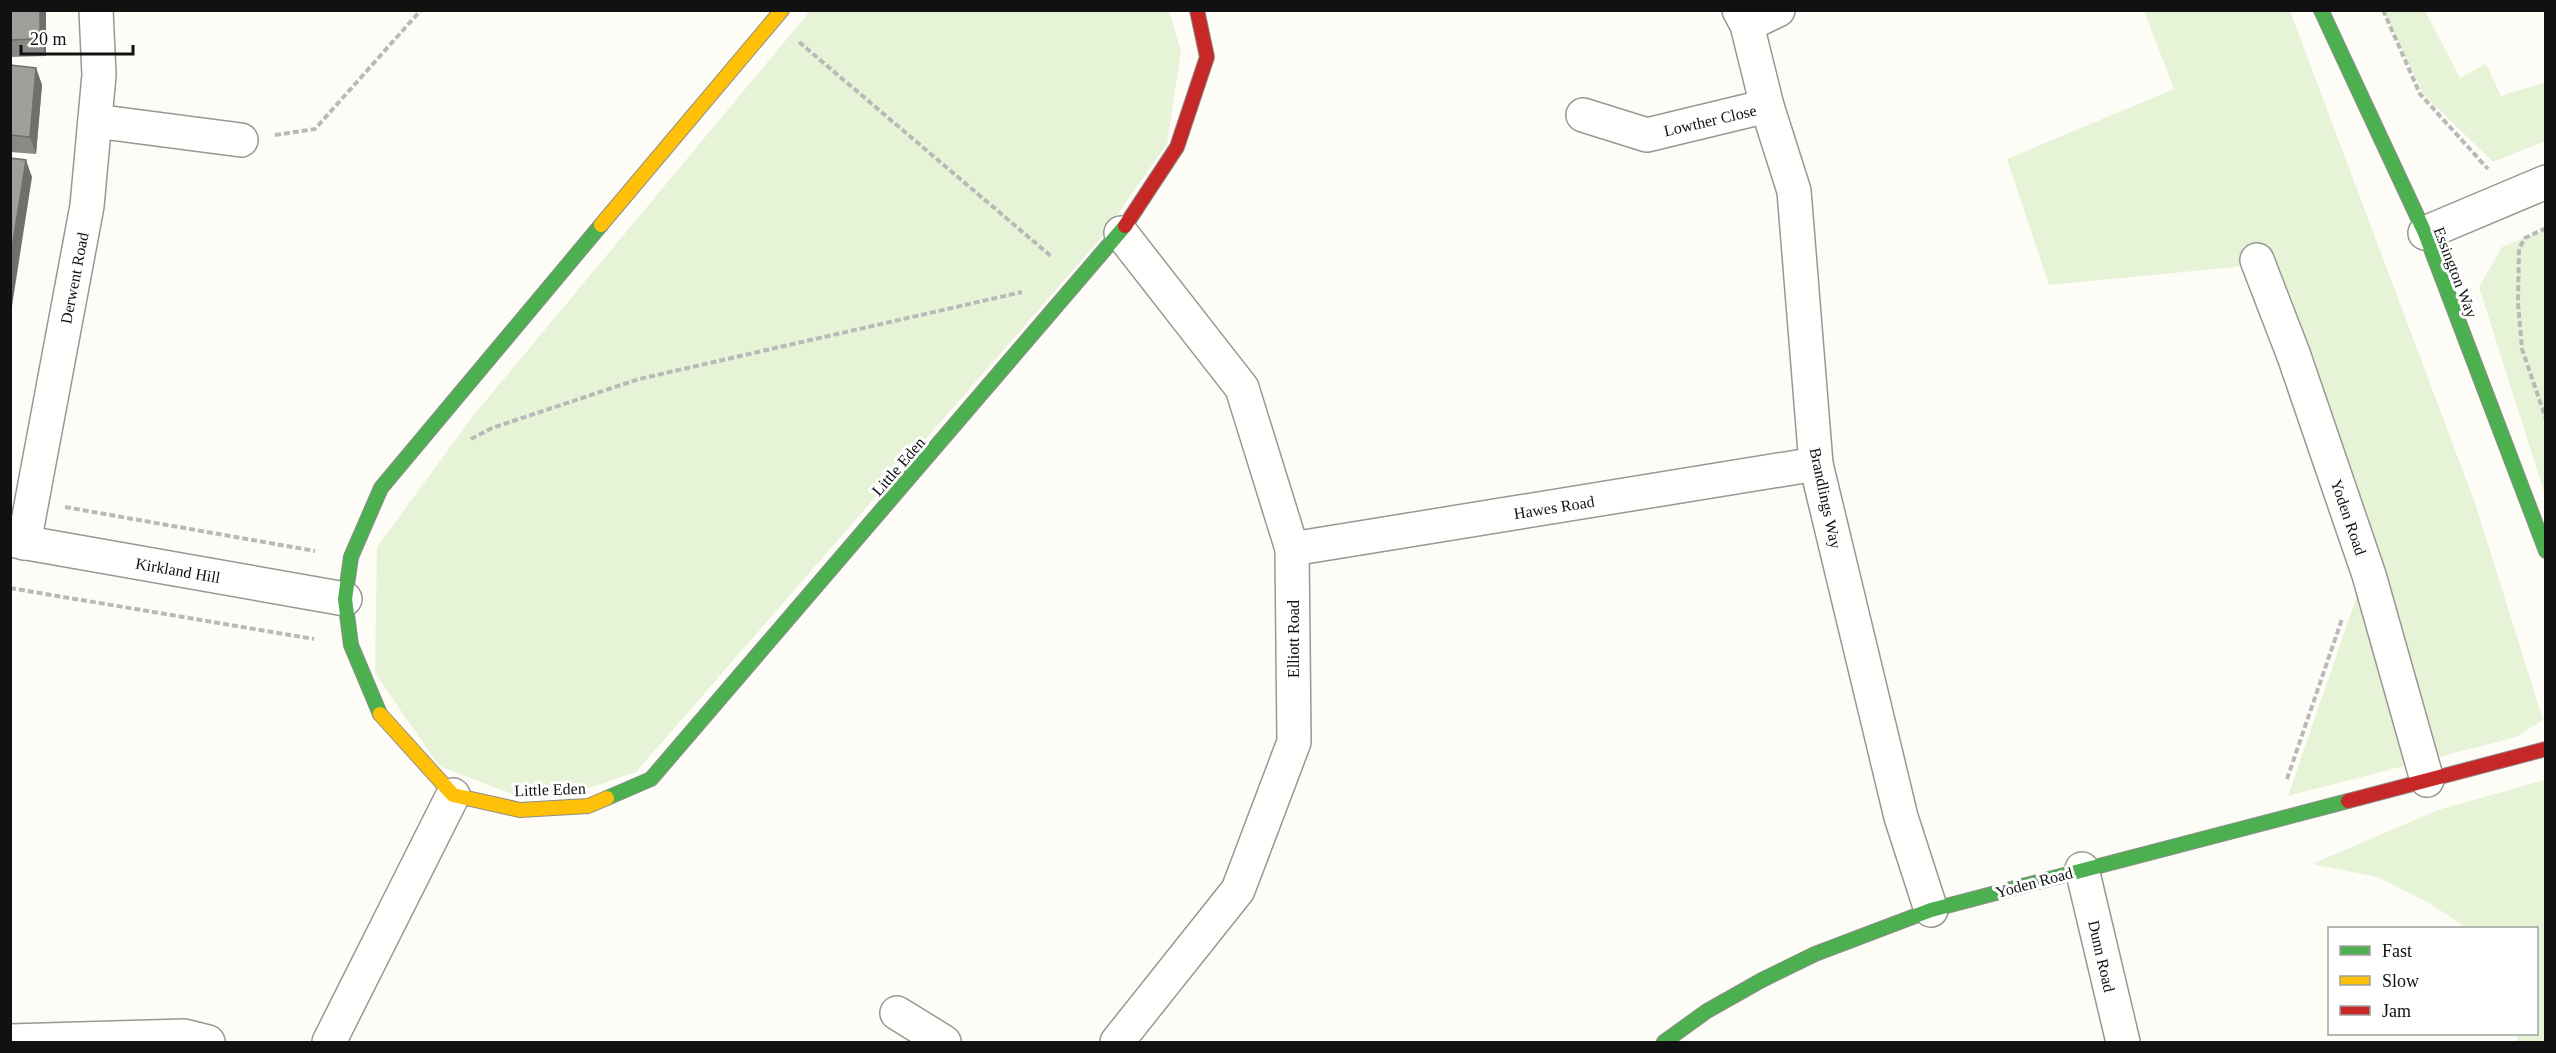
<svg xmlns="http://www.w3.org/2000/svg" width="2556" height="1053" font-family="'Times New Roman',serif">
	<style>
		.green { fill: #e7f3d7 }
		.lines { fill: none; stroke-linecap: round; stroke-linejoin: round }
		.street-casing { stroke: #979795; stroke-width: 36 }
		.fast-casing { stroke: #8e8d8b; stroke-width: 16 }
		.slow-casing { stroke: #8e8d8b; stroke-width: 16 }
		.jam-casing { stroke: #8e8d8b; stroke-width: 16 }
		.path { stroke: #b9b9b8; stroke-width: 4; stroke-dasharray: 6 3; stroke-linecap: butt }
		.street { stroke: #fffffe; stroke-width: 33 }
		.fast { stroke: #4caf50; stroke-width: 14 }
		.slow { stroke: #ffc107; stroke-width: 14 }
		.jam { stroke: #c62828; stroke-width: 14 }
		.wall { fill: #8a8986 }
		.shaded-wall { fill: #716f6d }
		.building { fill: #a19f9c; stroke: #716f6d; stroke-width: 1.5 }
		.labels { text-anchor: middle; stroke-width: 6; stroke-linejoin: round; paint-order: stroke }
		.street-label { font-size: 16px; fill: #111; stroke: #fff }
	</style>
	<rect width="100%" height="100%" fill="#fdfcf7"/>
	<g class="green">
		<path d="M810 11H1169L1181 51 1167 144 1100 239 636 772 578 792 522 798 439 766 375 673 377 547 473 416Z"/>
		<path d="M2144 11H2290L2475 503 2543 720 2516 737 2288 796 2375 543 2277 263 2049 285 2007 159 2174 89Z"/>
		<path d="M2383 11H2425L2460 78 2486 64 2501 96 2545 82V141L2493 162 2424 95Z"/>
		<path d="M2545 230V495L2479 287 2502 247Z"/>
		<path d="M2545 780V1042H2518L2516 1034H2536V928H2467L2429 903 2378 877 2312 864 2441 809Z"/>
	</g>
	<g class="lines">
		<g class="street-casing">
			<g id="street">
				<path d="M1739 10 1747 25 1767 106 1794 191 1816 464 1901 817 1931 910"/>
				<path d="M1747 25 1778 10"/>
				<path d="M1583 115 1647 135 1767 106"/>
				<path d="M95 121 241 140"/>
				<path d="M2425 233 2546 182"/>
				<path d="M2257 260 2294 356 2369 575 2427 780"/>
				<path d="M10 540 345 599"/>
				<path d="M24 543 87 206 99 75 96 10"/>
				<path d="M1292 549 1816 464"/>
				<path d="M2082 869 2123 1042"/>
				<path d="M897 1013 944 1042"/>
				<path d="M10 1041 184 1036 208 1042"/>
				<path d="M329 1042 453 795"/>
				<path d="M1117 1042 1238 890 1294 742 1292 549 1242 388 1121 233"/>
			</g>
		</g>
		<g class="fast-casing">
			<g id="fast">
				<path d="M2321 10 2425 233 2546 551"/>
				<path d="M380 714 351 645 345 599 351 557 381 488 601 225"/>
				<path d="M607 798 651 779 1125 226"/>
				<path d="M1664 1042 1707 1011 1762 980 1815 954 1931 910 2348 801"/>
			</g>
		</g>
		<g class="slow-casing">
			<g id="slow">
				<path d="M601 225 782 10"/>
				<path d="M380 714 453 795 520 810 588 806 607 798"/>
			</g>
		</g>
		<g class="jam-casing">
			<g id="jam">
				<path d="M1125 226 1177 147 1207 57 1197 10"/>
				<path d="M2348 801 2546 749"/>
			</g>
		</g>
		<g class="path">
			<path d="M2383 10 2420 94 2488 169"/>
			<path d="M799 42 1052 257"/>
			<path d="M275 135 315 129 421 10"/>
			<path d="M2546 228 2525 238 2519 249 2518 303 2522 349 2546 419"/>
			<path d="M471 439 492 428 639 379 1022 292"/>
			<path d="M65 507 315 551"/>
			<path d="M10 588 314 639"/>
			<path d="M2287 779 2342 619"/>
		</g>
		<use href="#street" class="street"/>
		<use href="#fast" class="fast"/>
		<use href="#slow" class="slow"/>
		<use href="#jam" class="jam"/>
	</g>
	<g class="wall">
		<path d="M10 10H46V56L10 57Z"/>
		<path d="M10 65 36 68 42 85 36 154 10 152Z"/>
	</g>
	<g class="shaded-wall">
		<path d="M40 10H46V56L40 39Z"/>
		<path d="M36 68 42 85 36 154 30 137Z"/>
		<path d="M26 160 32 177 10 319V261Z"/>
	</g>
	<g class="building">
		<path d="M10 10H40V39L10 40Z"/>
		<path d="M10 65 36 68 30 137 10 135Z"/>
		<path d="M10 158 26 160 10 261Z"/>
	</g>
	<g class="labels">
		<g class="street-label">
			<text transform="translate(1710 120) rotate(-13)" y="6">Lowther Close</text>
			<text transform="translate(2456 272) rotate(69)" y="6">Essington Way</text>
			<text transform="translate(74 278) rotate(-79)" y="6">Derwent Road</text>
			<text transform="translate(898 466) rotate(-49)" y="6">Little Eden</text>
			<text transform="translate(1826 498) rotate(78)" y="6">Brandlings Way</text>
			<text transform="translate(1554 507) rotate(-9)" y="6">Hawes Road</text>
			<text transform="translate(2349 517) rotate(71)" y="6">Yoden Road</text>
			<text transform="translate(178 570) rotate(10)" y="6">Kirkland Hill</text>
			<text transform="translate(1293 639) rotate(-90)" y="6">Elliott Road</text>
			<text transform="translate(550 789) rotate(-2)" y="6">Little Eden</text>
			<text transform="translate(2034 882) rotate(-15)" y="6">Yoden Road</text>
			<text transform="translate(2102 956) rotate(77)" y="6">Dunn Road</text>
		</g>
	</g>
	<rect width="2556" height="1053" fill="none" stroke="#111111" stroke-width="24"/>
	<rect x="2328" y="927" width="210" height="108" fill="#ffffff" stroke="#a0a0a0" stroke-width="1.5"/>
	<rect x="2340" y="946" width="30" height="9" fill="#4caf50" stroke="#a0a0a0" stroke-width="1.5"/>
	<text x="2382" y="957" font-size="18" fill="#111111">Fast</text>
	<rect x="2340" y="976" width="30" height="9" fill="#ffc107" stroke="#a0a0a0" stroke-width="1.5"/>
	<text x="2382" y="987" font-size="18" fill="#111111">Slow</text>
	<rect x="2340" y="1006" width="30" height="9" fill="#c62828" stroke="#a0a0a0" stroke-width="1.5"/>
	<text x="2382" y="1017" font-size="18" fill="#111111">Jam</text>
	<path d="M21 45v9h112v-9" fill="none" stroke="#111111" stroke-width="3"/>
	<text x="30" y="45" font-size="18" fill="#111111" stroke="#ffffff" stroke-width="4.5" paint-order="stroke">20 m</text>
</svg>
